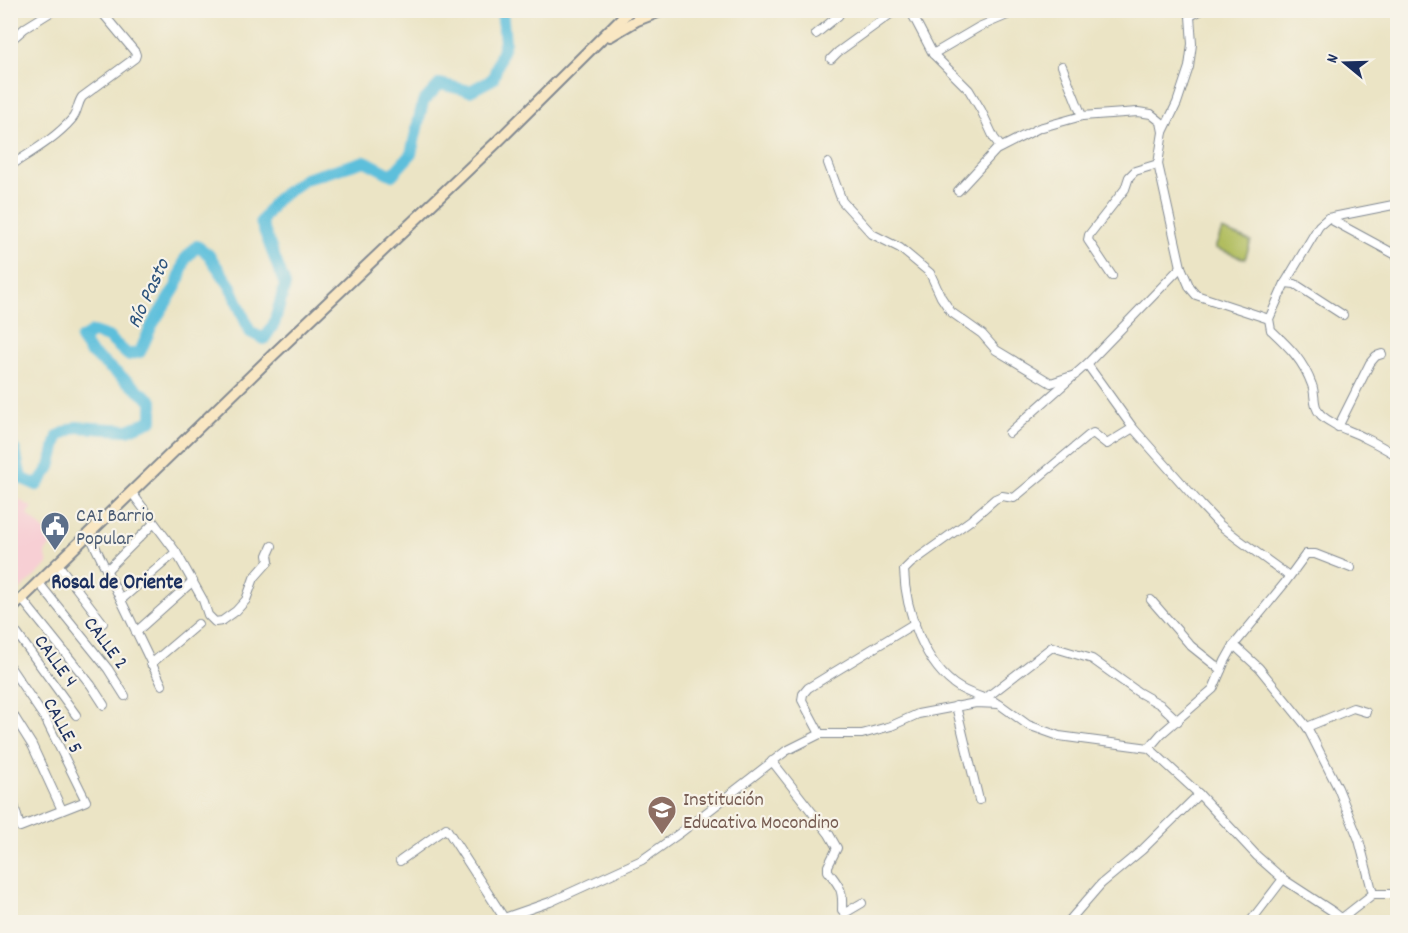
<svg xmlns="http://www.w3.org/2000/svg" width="1408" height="933" font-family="Dekko,sans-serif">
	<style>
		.built { fill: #f7cfd4 }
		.green { fill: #b1bd5f; stroke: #66765e; stroke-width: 1.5 }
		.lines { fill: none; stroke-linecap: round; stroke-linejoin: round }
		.river { stroke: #5dbfdb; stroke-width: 12 }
		.street-casing { stroke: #838a92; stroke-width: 10 }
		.secondary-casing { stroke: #838a92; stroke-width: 14 }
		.street { stroke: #fff; stroke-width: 8 }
		.secondary { stroke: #f9e7c3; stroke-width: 10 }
		.labels { text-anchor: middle; stroke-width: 4.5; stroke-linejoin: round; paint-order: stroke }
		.service-label { font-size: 20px; fill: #4e5e75; stroke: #f7f3e8; text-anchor: start }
		.street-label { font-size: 20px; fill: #1b2f5e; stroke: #f7f3e8 }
		.education-label { font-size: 20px; fill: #785e54; stroke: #f7f3e8; text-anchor: start }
		.water-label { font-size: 21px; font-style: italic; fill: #2c537d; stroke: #f7f3e8 }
		.neighbourhood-label { font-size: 21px; font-weight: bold; fill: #1b2f5e; stroke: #f7f3e8 }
	</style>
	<rect width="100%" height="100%" fill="#f7f3e8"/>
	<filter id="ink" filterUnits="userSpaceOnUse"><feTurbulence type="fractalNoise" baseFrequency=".0167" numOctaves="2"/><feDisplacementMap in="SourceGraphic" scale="12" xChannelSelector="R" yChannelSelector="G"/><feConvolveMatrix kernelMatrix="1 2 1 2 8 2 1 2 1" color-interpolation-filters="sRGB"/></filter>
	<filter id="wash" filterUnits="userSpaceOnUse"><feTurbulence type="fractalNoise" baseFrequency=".008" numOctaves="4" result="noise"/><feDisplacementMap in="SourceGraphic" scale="24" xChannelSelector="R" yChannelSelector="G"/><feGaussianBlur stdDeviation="1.35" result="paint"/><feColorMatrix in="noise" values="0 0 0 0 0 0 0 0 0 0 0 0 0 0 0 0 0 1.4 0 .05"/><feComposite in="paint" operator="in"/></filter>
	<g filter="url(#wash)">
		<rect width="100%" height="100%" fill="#ebe4c5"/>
		<path class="built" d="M11 495 33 508 27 514 55 541 45 552 48 564 19 591 11 582Z"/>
		<path class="green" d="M1222 230 1251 241 1245 259 1215 248Z"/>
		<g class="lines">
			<path class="river" d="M10 444 15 451 21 478 37 485 50 467 58 436 76 427 128 430 152 420V401L90 352 81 339 93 332 108 337 128 355 140 352 152 325 177 285 185 259 197 246 208 254 231 287 250 332 264 339 274 324 285 285 261 222 276 200 305 179 365 161 392 175 411 154 423 102 440 84 470 91 493 79 505 42 502 10"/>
		</g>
	</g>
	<g filter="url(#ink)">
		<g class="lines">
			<g class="street-casing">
				<g id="street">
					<path d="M910 10 933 54 969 90 981 110 994 138 1001 147"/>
					<path d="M1187 10 1190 16 1192 44 1189 67 1177 103 1163 132 1158 164 1181 267 1190 288 1196 295 1269 319"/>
					<path d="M1190 16 1202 10"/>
					<path d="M816 34 838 16 842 10"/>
					<path d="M10 41 25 28 54 10"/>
					<path d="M933 54 979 27 1019 10"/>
					<path d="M831 59 838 52 896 10"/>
					<path d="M1062 66 1082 116"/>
					<path d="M828 163 842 201 872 234 900 248 930 273 941 297 951 312 982 334 996 350 1051 383 1075 375"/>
					<path d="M10 166C31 152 56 138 72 119 78 112 77 104 82 97L135 58 136 55 135 52 100 10"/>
					<path d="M958 191 996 150 1039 128 1082 116 1138 112 1151 114 1161 122 1163 132"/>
					<path d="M1398 204 1328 218 1319 226 1285 283 1269 319 1271 330C1289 347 1303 360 1312 385 1316 395 1312 406 1321 415 1334 427 1350 430 1365 438 1376 443 1387 450 1398 456"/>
					<path d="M1328 218 1398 256"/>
					<path d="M1112 276 1088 240 1089 235 1125 189 1129 177 1135 171 1158 164"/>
					<path d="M1285 283 1295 284 1343 315"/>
					<path d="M1087 364 1133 428 1201 505 1220 525 1238 539 1289 576"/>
					<path d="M1338 427 1370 363 1376 356 1382 354"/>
					<path d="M1009 433 1087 364 1181 267"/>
					<path d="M132 493 176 552 203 600 208 615 215 622 222 621 236 611 246 600 254 578 269 561 268 555 272 546"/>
					<path d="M89 534 162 685"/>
					<path d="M57 563 103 623"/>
					<path d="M107 570 154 523"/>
					<path d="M38 582 108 669 125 696"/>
					<path d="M21 598 91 685 104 705"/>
					<path d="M122 599 176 552"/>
					<path d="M1151 600 1191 646 1221 670"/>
					<path d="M10 624 76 715"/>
					<path d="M136 632 193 581"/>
					<path d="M1234 645 1259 668 1307 727 1338 788 1359 840 1373 894"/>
					<path d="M151 664 198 624"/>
					<path d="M10 667 46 720 86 801 20 827 10 790"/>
					<path d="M986 698 1052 647 1092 659 1138 692 1161 705 1178 721"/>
					<path d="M995 702C984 698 970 694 960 688 925 667 905 610 904 570L911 563 971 520 995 499 1002 496 1014 498 1088 436 1093 433 1107 444 1133 428"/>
					<path d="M956 706 979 800"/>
					<path d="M10 710 32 745 62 810"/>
					<path d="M1307 727 1353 708 1366 712"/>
					<path d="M820 734 802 700 803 694 808 688 915 623"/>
					<path d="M1149 748 1161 734 1213 689 1225 661 1234 645 1284 584 1306 554H1315L1351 568"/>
					<path d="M772 761 829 834 837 848 828 866V871C840 887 843 889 842 910L845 913 862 903"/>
					<path d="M400 861 446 828 504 918"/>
					<path d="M1341 919 1373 894H1398"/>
					<path d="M498 922 504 918 550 902 642 860 680 833 786 751 820 734H862L891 726 918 714 976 703 999 704 1028 725 1059 736 1149 748 1199 794 1257 856 1283 879 1332 911 1346 922"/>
					<path d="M1068 922 1101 884 1142 850 1199 794"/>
					<path d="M1250 922 1283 879"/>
				</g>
			</g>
			<g class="secondary-casing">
				<g id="secondary">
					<path d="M610 36 637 20 663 10"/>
					<path d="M10 610 274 354 496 143 630 10"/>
				</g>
			</g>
			<use href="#street" class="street"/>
			<use href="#secondary" class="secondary"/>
		</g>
	</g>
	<defs>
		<g id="civic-pin" transform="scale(1.5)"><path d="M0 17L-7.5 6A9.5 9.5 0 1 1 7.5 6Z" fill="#5c6f8a" stroke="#f7f3e8"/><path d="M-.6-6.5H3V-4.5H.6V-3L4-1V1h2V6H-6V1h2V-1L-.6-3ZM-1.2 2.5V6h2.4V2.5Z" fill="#fff"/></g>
		<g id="school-pin" transform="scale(1.5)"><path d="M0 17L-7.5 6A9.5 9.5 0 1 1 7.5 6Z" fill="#8d6e63" stroke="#f7f3e8"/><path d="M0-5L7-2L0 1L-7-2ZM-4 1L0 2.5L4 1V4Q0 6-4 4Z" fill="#fff"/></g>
	</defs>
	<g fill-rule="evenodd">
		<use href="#civic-pin" x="55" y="526"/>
		<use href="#school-pin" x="662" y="810"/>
	</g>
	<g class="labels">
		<g class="service-label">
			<text x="76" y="521">CAI Barrio<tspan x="76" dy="23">Popular</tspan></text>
		</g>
		<g class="street-label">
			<text transform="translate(107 642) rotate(53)" y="7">CALLE 2</text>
			<text transform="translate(57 660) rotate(54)" y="7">CALLE 4</text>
			<text transform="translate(64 725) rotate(61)" y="7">CALLE 5</text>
		</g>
		<g class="education-label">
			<text x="683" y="805">Institución<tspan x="683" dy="23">Educativa Mocondino</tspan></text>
		</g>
		<g class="water-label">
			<text transform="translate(147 293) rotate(-65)" y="7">Río Pasto</text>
		</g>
		<g class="neighbourhood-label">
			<text x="117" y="588">Rosal de Oriente</text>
		</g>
	</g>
	<rect width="1408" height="933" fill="none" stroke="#f7f3e8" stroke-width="36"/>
	<g transform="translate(1345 63) rotate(289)" stroke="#f7f3e8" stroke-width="4.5" paint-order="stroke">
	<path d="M0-4.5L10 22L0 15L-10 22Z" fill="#1b2f5e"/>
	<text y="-9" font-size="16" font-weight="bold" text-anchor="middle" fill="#1b2f5e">N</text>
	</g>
</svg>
